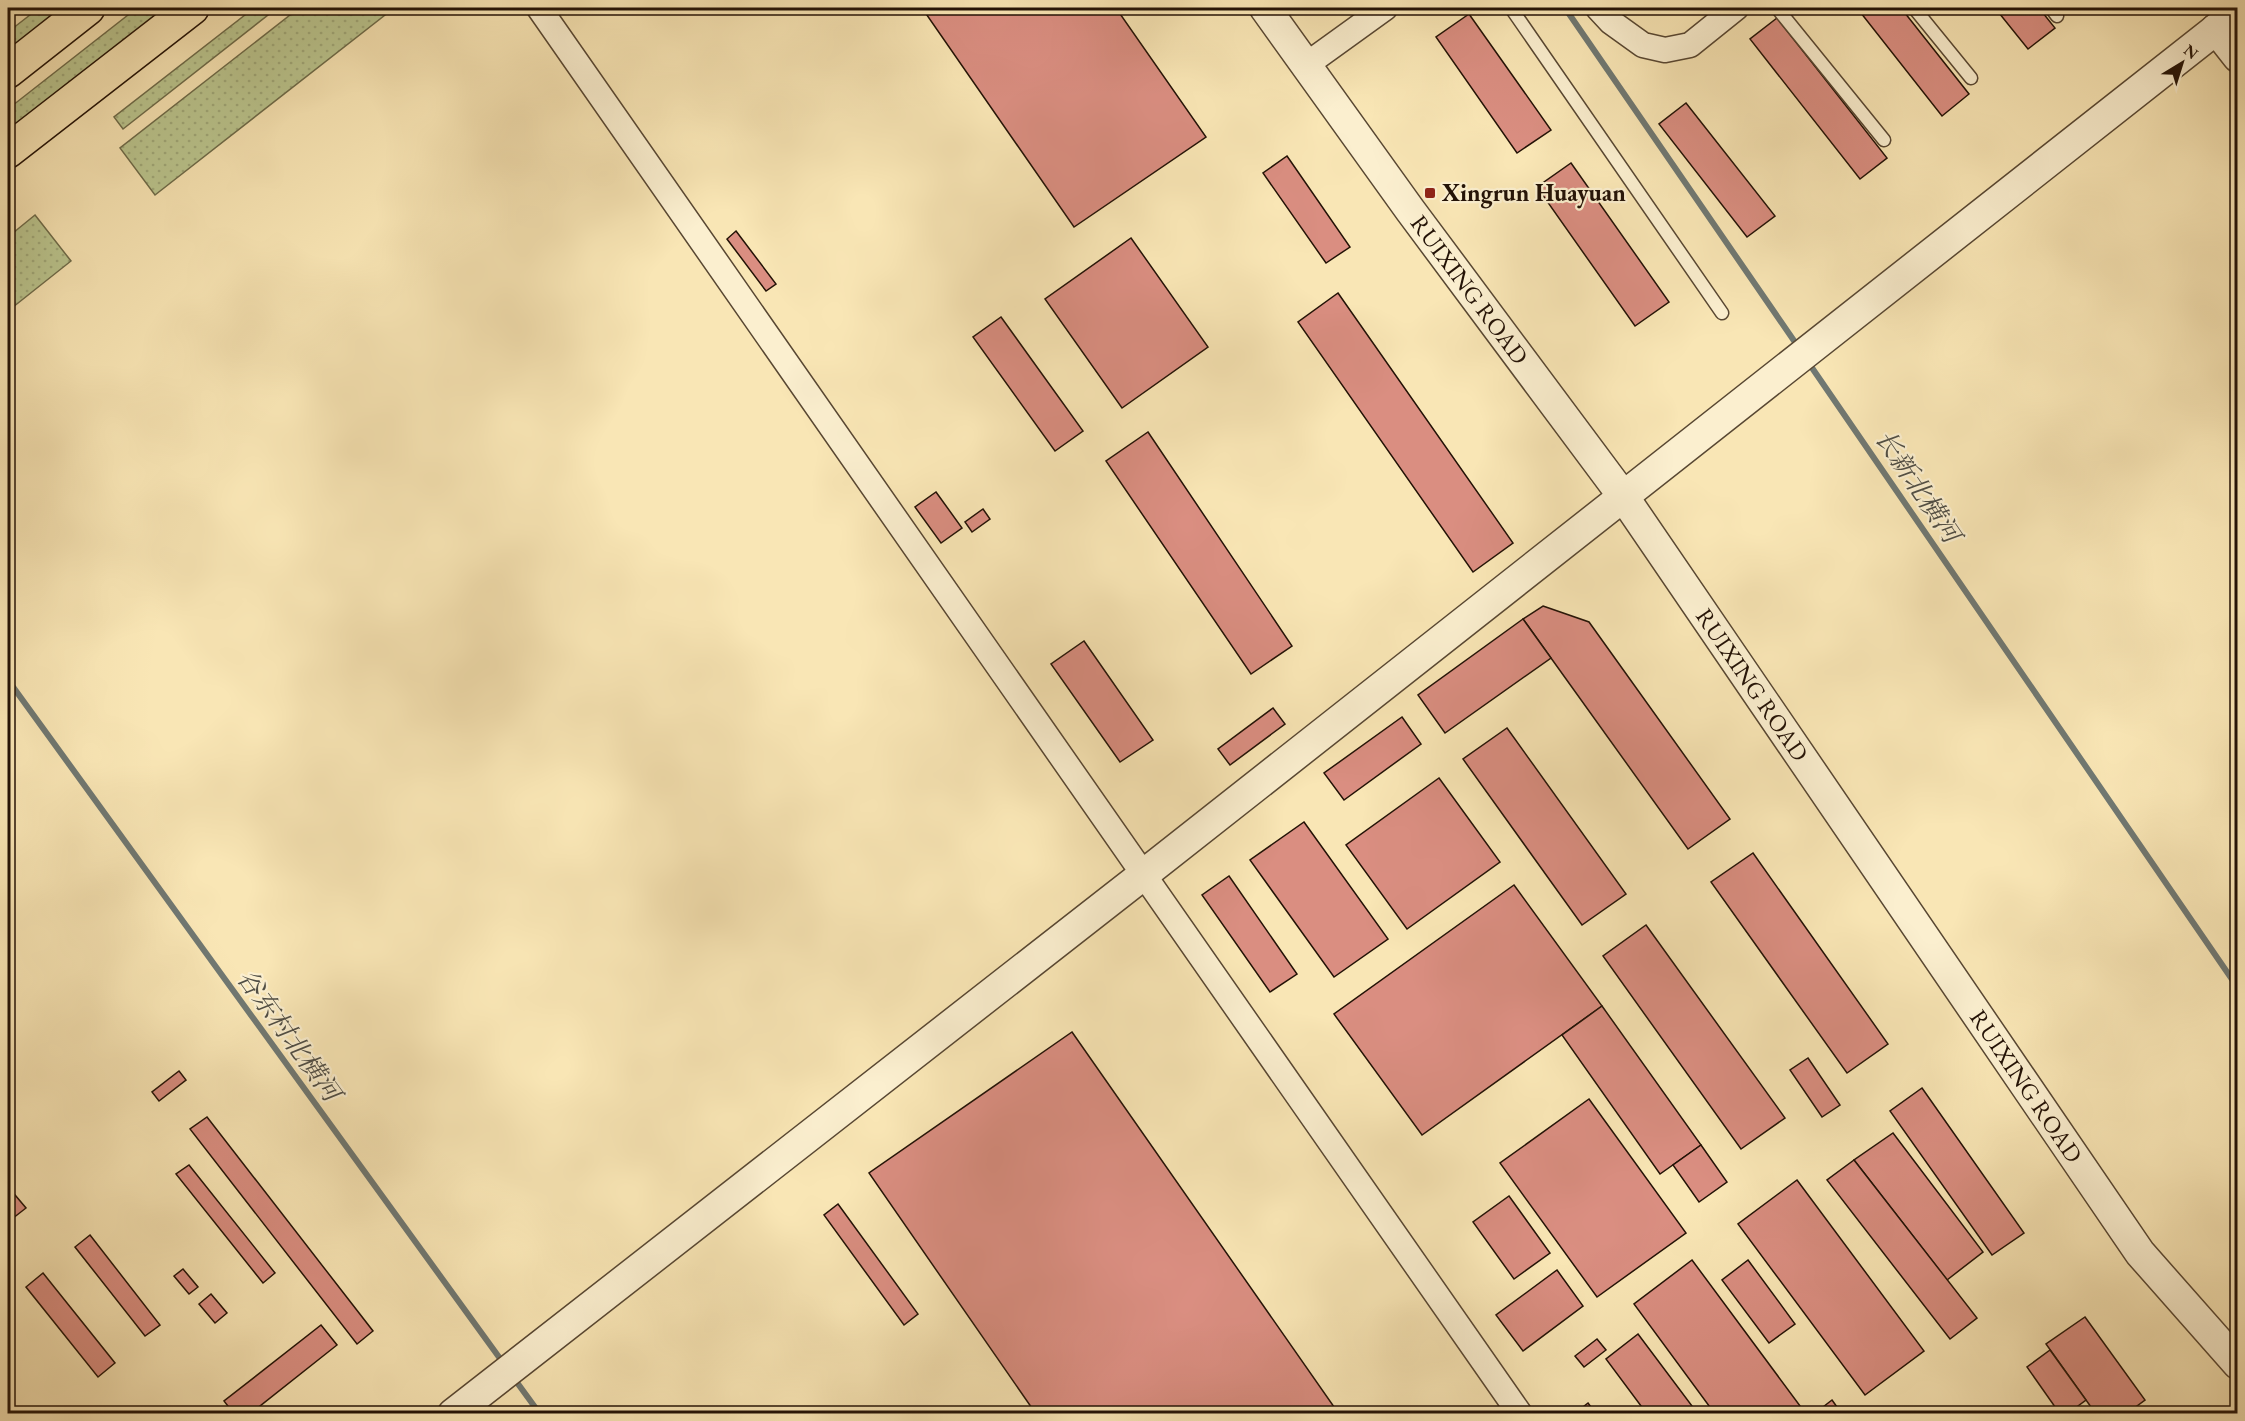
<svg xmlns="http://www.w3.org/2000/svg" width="2245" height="1421" font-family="'EB Garamond','Noto Serif SC',serif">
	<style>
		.grass { fill: url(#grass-dots); stroke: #6f6c4a; stroke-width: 1.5 }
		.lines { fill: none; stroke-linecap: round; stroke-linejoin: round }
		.stream { stroke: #707872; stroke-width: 6 }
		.building { fill: #da8e81; stroke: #231206; stroke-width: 1.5 }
		.service-casing { stroke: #584732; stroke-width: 15 }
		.minor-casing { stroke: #584732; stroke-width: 27 }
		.tertiary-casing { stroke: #584732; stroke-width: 33 }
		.primary-casing { stroke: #231206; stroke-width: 36 }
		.service { stroke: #fbefcf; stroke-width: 12 }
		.minor { stroke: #fbefcf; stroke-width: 24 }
		.tertiary { stroke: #fbefcf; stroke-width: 30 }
		.primary { stroke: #f9e6b5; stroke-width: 33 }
		.poi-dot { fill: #8f2418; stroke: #fbefcf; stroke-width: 2 }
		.labels { text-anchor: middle; stroke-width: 4.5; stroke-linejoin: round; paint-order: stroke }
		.poi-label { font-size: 24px; font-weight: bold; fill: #231206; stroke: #fbefcf; text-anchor: start }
		.street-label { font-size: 24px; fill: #231206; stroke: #fbefcf }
		.water-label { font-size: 26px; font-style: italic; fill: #504e45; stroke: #fbefcf }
	</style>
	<defs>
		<pattern id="grass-dots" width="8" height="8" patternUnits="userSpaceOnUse" patternTransform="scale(1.5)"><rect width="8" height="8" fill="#bbc68f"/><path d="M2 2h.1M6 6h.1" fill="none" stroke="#a0a97a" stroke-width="1.8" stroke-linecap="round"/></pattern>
	</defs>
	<rect width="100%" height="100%" fill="#f9e6b5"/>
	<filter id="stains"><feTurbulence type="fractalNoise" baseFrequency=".00333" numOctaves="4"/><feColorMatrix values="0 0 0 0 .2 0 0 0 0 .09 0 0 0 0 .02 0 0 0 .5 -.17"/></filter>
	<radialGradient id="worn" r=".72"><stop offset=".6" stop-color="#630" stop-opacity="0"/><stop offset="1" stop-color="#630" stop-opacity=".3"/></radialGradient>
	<g class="grass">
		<path d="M39 8H62L8 50V32Z"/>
		<path d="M137 8H178L8 142V109Z"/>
		<path d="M254 8H277L123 129 114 117Z"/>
		<path d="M299 8H394L155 195 120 148Z"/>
		<path d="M35 215 71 261 8 311V237Z"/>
	</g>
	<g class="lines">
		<g class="stream">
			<path d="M1565 8 1799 348"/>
			<path d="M1808 362 2238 988"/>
			<path d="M8 680 504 1364"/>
			<path d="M513 1377 540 1414"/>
		</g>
	</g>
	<g class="building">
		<path d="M922 8H1116L1206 137 1074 227Z"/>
		<path d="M1857 8H1901L1969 94 1942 116Z"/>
		<path d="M1995 8H2039L2055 28 2028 49Z"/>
		<path d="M1469 14 1551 130 1517 153 1436 37Z"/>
		<path d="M1777 18 1887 158 1860 179 1750 39Z"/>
		<path d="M1686 103 1775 216 1747 237 1659 124Z"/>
		<path d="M1287 156 1350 247 1326 263 1263 173Z"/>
		<path d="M1571 163 1669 302 1635 326 1537 187Z"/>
		<path d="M736 231 776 284 766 291 727 239Z"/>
		<path d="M1131 238 1208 347 1122 408 1045 299Z"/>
		<path d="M1338 293 1513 543 1473 572 1298 322Z"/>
		<path d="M1001 317 1083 431 1055 451 973 337Z"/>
		<path d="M1148 432 1292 646 1251 674 1106 461Z"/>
		<path d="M936 492 962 528 941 543 915 507Z"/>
		<path d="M983 509 990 519 972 532 965 522Z"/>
		<path d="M1543 606 1589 622 1730 819 1688 849 1523 619Z"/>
		<path d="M1523 619 1551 658 1445 733 1418 695Z"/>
		<path d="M1084 641 1153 740 1120 762 1051 664Z"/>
		<path d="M1273 708 1285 724 1230 765 1218 749Z"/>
		<path d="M1402 717 1421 744 1344 800 1324 773Z"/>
		<path d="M1507 728 1626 894 1582 925 1463 759Z"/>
		<path d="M1439 778 1500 862 1407 929 1346 845Z"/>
		<path d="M1304 822 1388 939 1334 977 1250 860Z"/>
		<path d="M1753 853 1888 1044 1847 1073 1711 882Z"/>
		<path d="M1229 876 1297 974 1270 992 1202 895Z"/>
		<path d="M1514 885 1602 1006 1422 1135 1334 1014Z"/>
		<path d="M1646 925 1785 1118 1741 1149 1603 956Z"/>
		<path d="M1602 1006 1701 1145 1660 1174 1562 1035Z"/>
		<path d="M1072 1032 1339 1414H1036L869 1173Z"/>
		<path d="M1808 1058 1840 1105 1822 1117 1790 1070Z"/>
		<path d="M179 1071 186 1080 159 1101 152 1092Z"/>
		<path d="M1922 1088 2024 1233 1992 1255 1890 1111Z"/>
		<path d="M1589 1099 1686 1233 1597 1297 1500 1163Z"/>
		<path d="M207 1117 373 1331 357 1344 190 1129Z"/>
		<path d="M1893 1133 1983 1252 1947 1280 1854 1160Z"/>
		<path d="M1701 1145 1727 1182 1699 1202 1673 1165Z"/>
		<path d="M1854 1160 1977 1318 1950 1339 1827 1180Z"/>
		<path d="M189 1165 275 1273 263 1283 176 1174Z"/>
		<path d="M1797 1180 1924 1351 1865 1395 1738 1224Z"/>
		<path d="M10 1189 26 1208 8 1222V1191Z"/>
		<path d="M1509 1196 1550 1253 1514 1279 1473 1222Z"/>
		<path d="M838 1204 918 1314 904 1325 824 1215Z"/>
		<path d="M90 1235 160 1325 145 1336 75 1247Z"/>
		<path d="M1692 1260 1806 1414H1715L1634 1304Z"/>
		<path d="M1748 1260 1795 1324 1769 1343 1722 1280Z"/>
		<path d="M183 1269 198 1287 189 1294 174 1276Z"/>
		<path d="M1557 1270 1583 1306 1523 1351 1496 1315Z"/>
		<path d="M43 1273 115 1363 98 1377 26 1287Z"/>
		<path d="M211 1294 227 1313 215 1323 199 1304Z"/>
		<path d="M2085 1317 2145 1400 2126 1414H2096L2046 1344Z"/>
		<path d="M321 1325 337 1345 250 1414H234L224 1401Z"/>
		<path d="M1638 1334 1698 1414H1647L1606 1359Z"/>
		<path d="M1597 1339 1606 1350 1584 1367 1575 1356Z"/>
		<path d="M2050 1350 2086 1400 2067 1414H2060L2027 1367Z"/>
		<path d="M1832 1400 1842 1414H1814Z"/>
		<path d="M1588 1403 1596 1414H1574Z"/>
	</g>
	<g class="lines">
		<g class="service-casing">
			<g id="service">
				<path d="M1511 8 1722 313"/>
				<path d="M1777 8 1884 140"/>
				<path d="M1914 8 1971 78"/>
				<path d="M2051 8 2057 16"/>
			</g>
		</g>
		<g class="minor-casing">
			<g id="minor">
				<path d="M539 8 1520 1414"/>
				<path d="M1598 8 1611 22 1643 45 1665 50 1690 45 1736 8"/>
				<path d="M1306 65 1385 8"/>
			</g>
		</g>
		<g class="tertiary-casing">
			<g id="tertiary">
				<path id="s1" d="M1265 8 1410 210 1623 496 2140 1253 2238 1364"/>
				<path d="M2216 29 2238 57"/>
				<path d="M453 1414 1143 875 2238 12"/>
			</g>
		</g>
		<g class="primary-casing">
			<g id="primary">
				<path d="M8 71 88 8"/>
				<path d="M8 151 192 8"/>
			</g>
		</g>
		<use href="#service" class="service"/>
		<use href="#minor" class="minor"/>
		<use href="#tertiary" class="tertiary"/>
		<use href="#primary" class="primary"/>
	</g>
	<rect class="poi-dot" x="1424" y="187" width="12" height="12" rx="3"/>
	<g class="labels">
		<g class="poi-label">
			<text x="1442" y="201">Xingrun Huayuan</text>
		</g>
		<g class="street-label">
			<text dy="8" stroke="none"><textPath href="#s1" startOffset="348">RUIXING ROAD</textPath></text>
			<text dy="8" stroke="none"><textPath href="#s1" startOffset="834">RUIXING ROAD</textPath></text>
			<text dy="8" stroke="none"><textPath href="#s1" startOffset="1320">RUIXING ROAD</textPath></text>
		</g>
		<g class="water-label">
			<text transform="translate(1918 486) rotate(56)" y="9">长新北横河</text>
			<text transform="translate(289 1035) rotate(54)" y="9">谷东村北横河</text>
		</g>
	</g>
	<rect width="2245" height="1421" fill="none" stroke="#f9e6b5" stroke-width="30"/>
	<rect x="9" y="9" width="2227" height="1403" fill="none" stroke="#231206" stroke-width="3"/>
	<rect x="15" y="15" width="2215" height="1391" fill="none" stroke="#231206" stroke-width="1.5"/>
	<g transform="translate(2182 63) rotate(38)" stroke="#fbefcf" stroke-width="4.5" paint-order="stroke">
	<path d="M0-4.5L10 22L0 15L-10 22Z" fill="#231206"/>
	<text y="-9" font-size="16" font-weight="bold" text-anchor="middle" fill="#231206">N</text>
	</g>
	<rect width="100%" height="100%" filter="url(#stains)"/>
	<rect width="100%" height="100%" fill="url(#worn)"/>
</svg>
